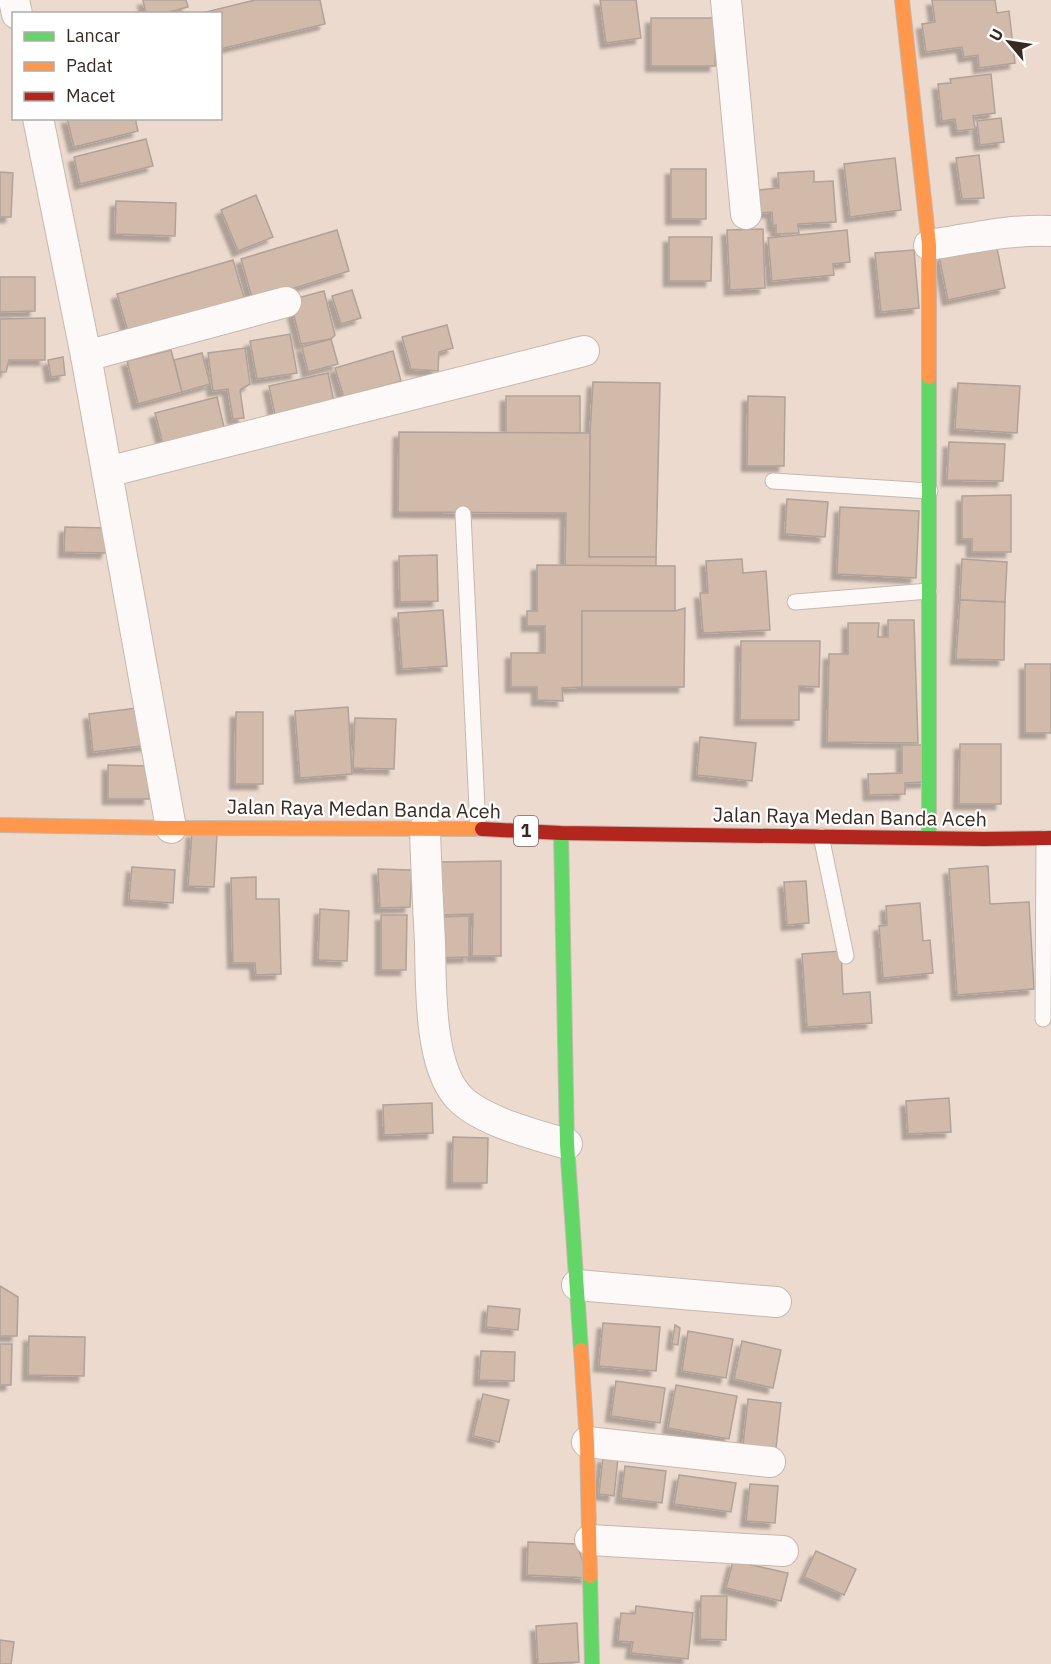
<svg xmlns="http://www.w3.org/2000/svg" width="1051" height="1664" font-family="'IBM Plex Sans',sans-serif">
	<style>
		.building { fill: #d2baaa; stroke: #b0a299; stroke-width: 1.5; filter: url(#shadow) }
		.lines { fill: none; stroke-linecap: round; stroke-linejoin: round }
		.lane-casing { stroke: #c6b8ae; stroke-width: 17 }
		.street-casing { stroke: #c6b8ae; stroke-width: 32 }
		.fast-casing { stroke: #c6b8ae; stroke-width: 16 }
		.slow-casing { stroke: #c6b8ae; stroke-width: 16 }
		.jam-casing { stroke: #c6b8ae; stroke-width: 16 }
		.lane { stroke: #fcf9f8; stroke-width: 15 }
		.street { stroke: #fcf9f8; stroke-width: 30 }
		.fast { stroke: #63d668; stroke-width: 14 }
		.slow { stroke: #ff974d; stroke-width: 14 }
		.jam { stroke: #b3261e; stroke-width: 14 }
		.labels { text-anchor: middle; stroke-width: 4.5; stroke-linejoin: round; paint-order: stroke }
		.shield { fill: #fff; stroke: #736a64; stroke-width: 1.5 }
		.shield-label { font-size: 18px; font-weight: bold; fill: #372a22 }
		.street-label { font-size: 20px; fill: #372a22; stroke: #fff }
	</style>
	<defs>
		<filter id="shadow"><feDropShadow dx="-5.5" dy="5.5" stdDeviation="1.5" flood-color="#0004"/></filter>
	</defs>
	<rect width="100%" height="100%" fill="#eddace"/>
	<g class="building">
		<path d="M143 0H186L188 7 161 14H146Z"/>
		<path d="M255 0H320L325 24 220 49V14L202 13Z"/>
		<path d="M600 0H636L641 38 606 43Z"/>
		<path d="M932 0H995L997 13 1009 11 1015 63 979 68 978 55 964 57 962 47 926 52 922 24 935 22Z"/>
		<path d="M651 18H716L715 66H651Z"/>
		<path d="M991 74 995 113 973 116 975 129 957 131 955 119 942 121 938 84 951 83 950 79Z"/>
		<path d="M67 118H135L138 131 74 147Z"/>
		<path d="M1001 118 1004 142 980 145 977 121Z"/>
		<path d="M146 139 153 166 80 184 74 157Z"/>
		<path d="M979 155 984 198 962 199 956 158Z"/>
		<path d="M895 158 901 210 850 217 844 164Z"/>
		<rect x="671" y="169" width="35" height="50"/>
		<path d="M814 171V182L833 181 836 222 798 224 799 233 776 234V225L773 226 772 212 760 213 759 190 779 188 778 173Z"/>
		<path d="M0 172 13 173 11 217H0Z"/>
		<path d="M256 195 273 237 238 251 221 210Z"/>
		<path d="M116 201 176 203 175 236 115 234Z"/>
		<path d="M763 229 765 288 730 290 727 230Z"/>
		<path d="M337 230 349 271 253 301 241 259Z"/>
		<path d="M847 230 850 262 833 264 834 275 772 281 768 238Z"/>
		<path d="M669 237H712L711 281H669Z"/>
		<path d="M996 243 1005 288 948 300 939 256Z"/>
		<path d="M914 250 919 308 881 312 875 253Z"/>
		<path d="M233 260 245 301 129 335 117 294Z"/>
		<path d="M0 277H35V311L0 312Z"/>
		<path d="M352 290 361 318 341 324 332 296Z"/>
		<path d="M324 291 335 335 331 339 301 344 290 300Z"/>
		<path d="M45 318V360H9L6 372H0V319Z"/>
		<path d="M447 325 453 348 439 352 438 371 411 369 402 337Z"/>
		<path d="M290 334 297 373 257 379 250 341Z"/>
		<path d="M331 339 338 364 308 372 302 347Z"/>
		<path d="M245 348 250 384 240 390 244 418 233 419 228 389 213 391 208 353Z"/>
		<path d="M171 350 182 392 138 404 127 361Z"/>
		<path d="M393 351 401 381 344 398 335 368Z"/>
		<path d="M202 353 210 384 182 392 174 360Z"/>
		<path d="M63 357 65 375 51 377 48 360Z"/>
		<path d="M328 373 334 402 275 415 269 386Z"/>
		<path d="M593 382 660 383 656 557H589L590 433Z"/>
		<path d="M958 383 1020 386 1017 433 955 429Z"/>
		<rect x="506" y="396" width="74" height="37"/>
		<path d="M748 396 785 397 784 466H747Z"/>
		<path d="M217 397 224 427 163 444 155 413Z"/>
		<path d="M399 432 590 433 589 557H656V567L565 566 566 513 398 512Z"/>
		<path d="M949 442 1005 444 1003 481 947 480Z"/>
		<path d="M1011 495V552H972V539H962V496Z"/>
		<path d="M787 499 828 502 825 537 785 534Z"/>
		<path d="M840 507 919 511 916 578 837 574Z"/>
		<path d="M65 527 106 528 111 537 106 553 64 552Z"/>
		<path d="M437 555 438 601 400 602 399 556Z"/>
		<path d="M742 559 743 573 766 571 770 630 703 633 700 593H708L706 561Z"/>
		<path d="M962 559 1007 562 1005 602 960 600Z"/>
		<path d="M537 565 675 566V611H582V687L562 688 563 701 537 700V687H511V653H545V626H527V611H537Z"/>
		<path d="M960 600 1005 602 1004 660 956 659Z"/>
		<path d="M685 608 684 687H582V611H675Z"/>
		<path d="M443 610 447 666 402 669 398 613Z"/>
		<path d="M888 620H914L918 743 827 742 829 654H848V623H879L878 637H888Z"/>
		<path d="M741 641H820L819 687 799 686V720H740Z"/>
		<rect x="1025" y="664" width="26" height="69"/>
		<path d="M145 707 149 745 93 752 89 714Z"/>
		<path d="M348 707 352 774 300 778 295 711Z"/>
		<path d="M236 712H263V784H235Z"/>
		<path d="M355 718 396 719 394 769 353 768Z"/>
		<path d="M700 737 756 743 752 781 697 775Z"/>
		<path d="M960 744H1001V804H959Z"/>
		<path d="M902 745H926L927 782 905 783V794L869 795 868 774 902 773Z"/>
		<path d="M108 765 149 766V799H108Z"/>
		<path d="M192 832 217 834 214 887 188 886Z"/>
		<path d="M501 861V956H472L473 914 441 915 440 862Z"/>
		<path d="M988 866 990 904 1029 902 1034 989 957 995 949 869Z"/>
		<path d="M132 867 175 870 173 903 129 900Z"/>
		<path d="M378 869 412 870 410 907 380 908Z"/>
		<path d="M256 877V899H279L281 974 256 975 255 963H233L231 878Z"/>
		<path d="M806 881 809 923 787 925 784 882Z"/>
		<path d="M920 903 923 941 930 940 933 973 883 978 879 926 887 925 886 906Z"/>
		<path d="M320 909 349 911 347 961 318 960Z"/>
		<path d="M381 915H407L406 970H381Z"/>
		<path d="M469 916V957L440 958V917Z"/>
		<path d="M841 951 843 994 870 992 872 1023 807 1027 802 954Z"/>
		<path d="M949 1098 951 1132 908 1134 906 1101Z"/>
		<path d="M432 1103 433 1133 384 1135 383 1105Z"/>
		<path d="M453 1137 488 1138 487 1183H452Z"/>
		<path d="M0 1286 18 1297 17 1336H0Z"/>
		<path d="M488 1306 520 1309 518 1330 486 1327Z"/>
		<path d="M603 1323 660 1327 656 1371 599 1366Z"/>
		<path d="M675 1325 680 1328 678 1345 672 1344Z"/>
		<path d="M688 1331 733 1339 726 1378 682 1371Z"/>
		<path d="M29 1336 85 1337 84 1376 28 1375Z"/>
		<path d="M742 1341 781 1350 773 1388 734 1379Z"/>
		<path d="M0 1344H12L11 1385H0Z"/>
		<path d="M481 1351 515 1352 514 1381 479 1380Z"/>
		<path d="M616 1381 665 1388 660 1423 611 1416Z"/>
		<path d="M676 1385 737 1396 729 1439 668 1428Z"/>
		<path d="M483 1394 509 1400 499 1442 473 1436Z"/>
		<path d="M748 1399 781 1403 776 1448 743 1445Z"/>
		<path d="M603 1457 618 1458 614 1496 599 1494Z"/>
		<path d="M625 1466 666 1471 662 1503 621 1498Z"/>
		<path d="M679 1475 736 1483 731 1512 674 1504Z"/>
		<path d="M750 1484 778 1486 775 1523 746 1521Z"/>
		<path d="M528 1542 577 1544 588 1578 527 1575Z"/>
		<path d="M816 1551 856 1569 844 1595 804 1577Z"/>
		<path d="M733 1561 788 1573 781 1601 726 1588Z"/>
		<path d="M701 1596H727L726 1640 700 1639Z"/>
		<path d="M636 1606 693 1613 688 1659 631 1653 633 1642 618 1641 621 1613 635 1614Z"/>
		<path d="M577 1623 579 1662 538 1664 536 1626Z"/>
		<path d="M0 1640 14 1642 11 1664H0Z"/>
	</g>
	<g class="lines">
		<g class="lane-casing">
			<g id="lane">
				<path d="M773 481 930 491"/>
				<path d="M463 514 478 829"/>
				<path d="M795 602 929 591"/>
				<path d="M821 836 846 956"/>
				<path d="M1043 1019 1044 838"/>
			</g>
		</g>
		<g class="street-casing">
			<g id="street">
				<path d="M14 0 17 14"/>
				<path d="M726 0 746 214"/>
				<path d="M38 118 86 356 171 828"/>
				<path d="M929 245C970 239 1009 229 1051 231"/>
				<path d="M86 356 286 302"/>
				<path d="M107 472 584 351"/>
				<path d="M425 828C426 866 428 904 430 943 431 984 429 1061 456 1094 476 1120 536 1135 567 1144"/>
				<path d="M577 1285 776 1302"/>
				<path d="M587 1442 770 1462"/>
				<path d="M590 1540 783 1551"/>
			</g>
		</g>
		<g class="fast-casing">
			<g id="fast">
				<path d="M929 377V837"/>
				<path d="M561 833 567 1144 581 1350"/>
				<path d="M590 1576 592 1664"/>
			</g>
		</g>
		<g class="slow-casing">
			<g id="slow">
				<path d="M902 0 929 245V377"/>
				<path d="M0 825 171 828 482 829"/>
				<path d="M581 1350 587 1442 590 1576"/>
			</g>
		</g>
		<g class="jam-casing">
			<path id="jam" d="M482 829 561 833 984 839 1051 838"/>
		</g>
		<use href="#lane" class="lane"/>
		<use href="#street" class="street"/>
		<use href="#fast" class="fast"/>
		<use href="#slow" class="slow"/>
		<use href="#jam" class="jam"/>
	</g>
	<g class="labels">
		<rect class="shield" x="514" y="816" width="24" height="30" rx="4.5"/>
		<g class="shield-label">
			<text x="526" y="837">1</text>
		</g>
		<g class="street-label">
			<text transform="translate(364 809) rotate(1)" y="7">Jalan Raya Medan Banda Aceh</text>
			<text transform="translate(850 817) rotate(1)" y="7">Jalan Raya Medan Banda Aceh</text>
		</g>
	</g>
	<rect x="12" y="12" width="210" height="108" fill="#ffffff" stroke="#afaaa7" stroke-width="1.5"/>
	<rect x="24" y="32" width="30" height="9" fill="#63d668" stroke="#afaaa7" stroke-width="1.5"/>
	<text x="66" y="42" font-size="18" fill="#372a22">Lancar</text>
	<rect x="24" y="62" width="30" height="9" fill="#ff974d" stroke="#afaaa7" stroke-width="1.5"/>
	<text x="66" y="72" font-size="18" fill="#372a22">Padat</text>
	<rect x="24" y="92" width="30" height="9" fill="#b3261e" stroke="#afaaa7" stroke-width="1.5"/>
	<text x="66" y="102" font-size="18" fill="#372a22">Macet</text>
	<g transform="translate(1009 42) rotate(299)" stroke="#ffffff" stroke-width="4.5" paint-order="stroke">
	<path d="M0-4.5L10 22L0 15L-10 22Z" fill="#372a22"/>
	<text y="-9" font-size="16" font-weight="bold" text-anchor="middle" fill="#372a22">U</text>
	</g>
</svg>
